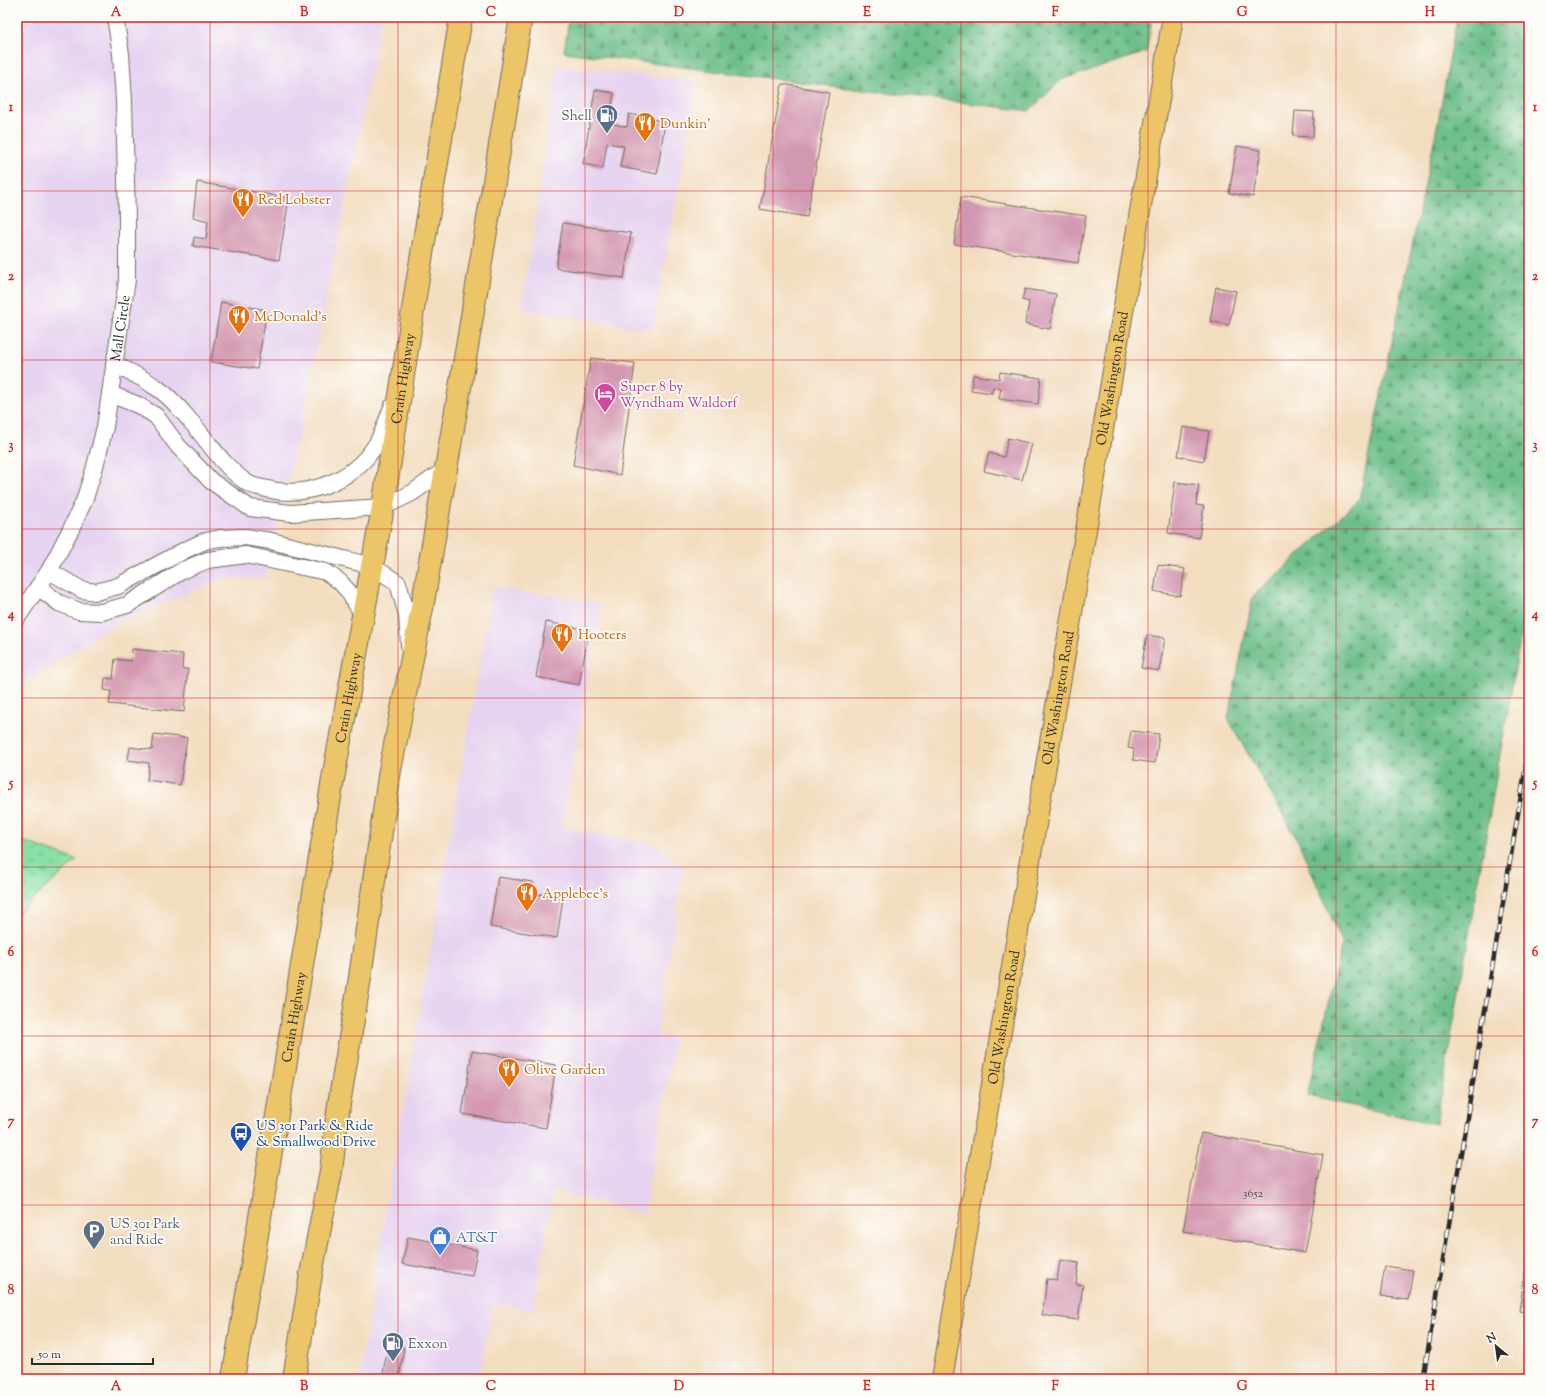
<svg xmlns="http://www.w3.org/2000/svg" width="1546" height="1396" font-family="'Sorts Mill Goudy',serif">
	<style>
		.built { fill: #e6d3f0 }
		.forest { fill: url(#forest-firs); stroke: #4c755b }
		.wetland { fill: url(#wetland-marsh); stroke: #5a8668 }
		.building { fill: #d398b1 }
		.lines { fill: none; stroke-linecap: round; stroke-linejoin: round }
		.minor-casing { stroke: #71695f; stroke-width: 18 }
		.major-casing { stroke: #71695f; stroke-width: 22 }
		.highway-casing { stroke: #71695f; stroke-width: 24 }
		.minor { stroke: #fff; stroke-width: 16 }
		.major { stroke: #edc569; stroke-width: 20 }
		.highway { stroke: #edc569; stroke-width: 22 }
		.rail-casing { stroke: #2b2b2b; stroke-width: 4.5 }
		.rail { stroke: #fdfcf7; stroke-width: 3; stroke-dasharray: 9; stroke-linecap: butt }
		.grid { fill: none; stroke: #d62828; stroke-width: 1; stroke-opacity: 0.55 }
		.labels { text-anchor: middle; stroke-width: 3.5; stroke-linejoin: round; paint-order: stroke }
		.number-label { font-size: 12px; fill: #55464c }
		.service-label { font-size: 14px; fill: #4e5e75; stroke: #fdfcf7; text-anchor: start }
		.food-label { font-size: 14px; fill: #c56008; stroke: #fdfcf7; text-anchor: start }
		.street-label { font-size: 14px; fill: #2b2b2b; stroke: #fdfcf7 }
		.hotel-label { font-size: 14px; fill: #b23c85; stroke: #fdfcf7; text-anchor: start }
		.transit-label { font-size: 14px; fill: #164399; stroke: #fdfcf7; text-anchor: start }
		.shop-label { font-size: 14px; fill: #366cbe; stroke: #fdfcf7; text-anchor: start }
		.neatline { fill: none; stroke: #d62828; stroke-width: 1.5 }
		.grid-label { font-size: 13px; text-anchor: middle; font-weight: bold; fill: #d62828 }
	</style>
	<defs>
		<pattern id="forest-firs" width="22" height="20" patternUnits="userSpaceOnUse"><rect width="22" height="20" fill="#6ebf8b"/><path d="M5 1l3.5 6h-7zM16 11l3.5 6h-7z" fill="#5b9b72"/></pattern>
		<pattern id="wetland-marsh" width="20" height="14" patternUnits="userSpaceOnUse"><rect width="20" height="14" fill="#88e1a6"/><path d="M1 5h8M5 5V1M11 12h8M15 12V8" fill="none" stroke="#76c18f"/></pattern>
	</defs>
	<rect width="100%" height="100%" fill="#fdfcf7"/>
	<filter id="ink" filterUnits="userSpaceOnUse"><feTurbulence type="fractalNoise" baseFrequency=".025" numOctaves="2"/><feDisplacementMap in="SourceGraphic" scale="8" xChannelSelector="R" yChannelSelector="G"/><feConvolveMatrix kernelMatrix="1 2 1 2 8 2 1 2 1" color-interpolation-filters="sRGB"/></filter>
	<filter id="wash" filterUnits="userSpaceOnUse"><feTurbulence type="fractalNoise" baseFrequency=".012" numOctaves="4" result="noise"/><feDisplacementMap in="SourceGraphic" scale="16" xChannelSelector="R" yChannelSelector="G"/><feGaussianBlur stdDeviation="0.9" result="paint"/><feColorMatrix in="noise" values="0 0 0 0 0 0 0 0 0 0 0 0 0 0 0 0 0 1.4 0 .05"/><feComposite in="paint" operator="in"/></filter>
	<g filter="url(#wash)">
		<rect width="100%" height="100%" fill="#f3ddbf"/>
		<g class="built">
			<path d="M17 17H382L302 421 266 578H225L117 623 17 687Z"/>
			<path d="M558 66 697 81 653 330 522 309Z"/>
			<path d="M493 587 601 604 562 827 657 845 683 868 657 1034 675 1038 644 1214 553 1191 533 1311 493 1304 479 1379H359L391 1179Z"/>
		</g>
		<g class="forest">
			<path d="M569 17H1153L1146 52 1061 80 1029 111 564 52Z"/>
			<path d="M1457 17H1529V588L1436 1124 1307 1096 1342 942 1297 839 1228 719 1253 596 1359 500 1439 117Z"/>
		</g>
		<path class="wetland" d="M17 839 77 860 17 914Z"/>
		<g id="blocks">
			<g class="building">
				<path d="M782 84 829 92 807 217 760 209Z"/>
				<path d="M595 90 614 93 609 123 627 127 629 114 665 122 657 174 620 167 624 146 607 143 603 168 583 164Z"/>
				<path d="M1295 111 1314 112 1313 137 1293 136Z"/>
				<path d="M1237 146 1261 150 1253 197 1229 193Z"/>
				<path d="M197 182 289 198 279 260 193 246 194 237 206 239 208 221 193 217Z"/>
				<path d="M961 197 1086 216 1078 263 954 244Z"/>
				<path d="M563 223 631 233 624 278 556 268Z"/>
				<path d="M1216 287 1236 291 1229 325 1210 321Z"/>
				<path d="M1025 289 1056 294 1050 329 1025 324 1029 302 1022 300Z"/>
				<path d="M221 302 267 310 257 369 211 362Z"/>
				<path d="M591 358 635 363 620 475 573 465Z"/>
				<path d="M1000 372 1041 378 1038 404 999 399 1001 388 993 387 992 393 971 390 973 375 999 379Z"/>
				<path d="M1183 427 1209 431 1204 461 1178 456Z"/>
				<path d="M1008 438 1032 444 1022 480 984 471 989 453 1004 457Z"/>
				<path d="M1175 482 1199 485 1196 505 1204 506 1199 538 1168 533Z"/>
				<path d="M1158 565 1185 569 1180 596 1154 591Z"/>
				<path d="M546 622 589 630 579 685 536 677Z"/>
				<path d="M1147 635 1165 638 1159 671 1141 668Z"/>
				<path d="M132 649 183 654 182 669H188L184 712 109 704 111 691 104 690 105 678 113 679 115 659 131 661Z"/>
				<path d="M1131 731 1159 734 1155 763 1133 760 1134 749 1128 748Z"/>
				<path d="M154 734 187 738 180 785 147 780 149 763 128 760 130 747 152 750Z"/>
				<path d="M498 877 533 882 531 893 563 898 557 938 490 927Z"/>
				<path d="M472 1051 556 1065 546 1128 462 1114Z"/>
				<path d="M1201 1133 1323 1155 1305 1253 1183 1231Z"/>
				<path d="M408 1237 477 1250 472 1276 402 1264Z"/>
				<path d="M1528 1255H1529V1313L1519 1311Z"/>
				<path d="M1060 1260 1079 1263 1076 1284 1083 1285 1078 1320 1042 1315 1047 1279 1057 1280Z"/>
				<path d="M1385 1266 1413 1270 1408 1300 1380 1296Z"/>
				<path d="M388 1345 404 1348 399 1379H382Z"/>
			</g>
		</g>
	</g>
	<g filter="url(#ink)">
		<use href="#blocks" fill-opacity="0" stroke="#71695f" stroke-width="1"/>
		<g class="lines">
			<g class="minor-casing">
				<g id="minor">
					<path d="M114 364C127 371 142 377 154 386 169 395 182 411 193 424 210 444 224 467 246 482 251 486 258 487 263 488 304 500 352 482 375 446 383 435 387 420 392 407"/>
					<path d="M110 394 138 405 156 416 178 446 211 481 250 508 290 513 383 507 412 493 446 469"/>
					<path d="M49 571 82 590 96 592 118 586 185 550 205 541 221 538 245 537 271 541 372 566 398 583 407 615 409 645"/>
					<path d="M38 587 59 603 79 611 102 612 127 605 183 570 208 560 246 555 326 572 340 582 348 591 363 615"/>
					<path id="s1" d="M17 618 49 571 72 527 84 501 94 470 105 427 127 280V219L124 101 121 54 115 17"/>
				</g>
			</g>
			<g class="major-casing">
				<g id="major">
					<path id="s2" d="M942 1379 1173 17"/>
				</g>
			</g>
			<g class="highway-casing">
				<g id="highway">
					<path id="s3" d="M233 1379 333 779 383 507 416 290 461 17"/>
					<path d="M294 1379 311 1274 331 1171 339 1104 359 984 390 770 422 608 468 341 521 17"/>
				</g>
			</g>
			<use href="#minor" class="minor"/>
			<use href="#major" class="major"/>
			<use href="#highway" class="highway"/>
			<g class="rail-casing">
				<path id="rail" d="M1423 1379 1529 748"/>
			</g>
			<use href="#rail" class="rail"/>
		</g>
	</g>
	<path class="grid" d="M210 17V1379M398 17V1379M585 17V1379M773 17V1379M961 17V1379M1148 17V1379M1336 17V1379M17 191H1529M17 360H1529M17 529H1529M17 698H1529M17 867H1529M17 1036H1529M17 1205H1529"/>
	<defs>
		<g id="fuel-pin" transform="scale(1.15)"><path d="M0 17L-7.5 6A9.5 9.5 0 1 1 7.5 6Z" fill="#5c6f8a" stroke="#fdfcf7"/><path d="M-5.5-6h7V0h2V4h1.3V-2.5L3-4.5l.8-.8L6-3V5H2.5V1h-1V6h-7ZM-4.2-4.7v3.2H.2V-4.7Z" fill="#fff"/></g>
		<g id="restaurant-pin" transform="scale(1.15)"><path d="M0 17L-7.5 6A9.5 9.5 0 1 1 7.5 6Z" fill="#e8710a" stroke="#fdfcf7"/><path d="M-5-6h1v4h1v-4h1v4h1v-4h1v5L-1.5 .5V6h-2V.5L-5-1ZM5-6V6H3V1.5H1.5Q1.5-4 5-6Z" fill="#fff"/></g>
		<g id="hotel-pin" transform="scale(1.15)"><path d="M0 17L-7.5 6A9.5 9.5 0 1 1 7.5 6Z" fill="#d1479c" stroke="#fdfcf7"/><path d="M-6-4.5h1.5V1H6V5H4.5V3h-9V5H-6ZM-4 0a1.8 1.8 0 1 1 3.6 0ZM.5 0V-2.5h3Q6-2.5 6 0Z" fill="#fff"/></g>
		<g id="bus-pin" transform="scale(1.15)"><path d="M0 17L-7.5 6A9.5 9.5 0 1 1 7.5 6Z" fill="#1a4fb4" stroke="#fdfcf7"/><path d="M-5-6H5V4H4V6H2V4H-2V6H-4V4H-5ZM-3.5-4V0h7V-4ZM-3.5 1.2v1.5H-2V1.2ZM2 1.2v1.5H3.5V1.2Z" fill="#fff"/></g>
		<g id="parking-pin" transform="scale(1.15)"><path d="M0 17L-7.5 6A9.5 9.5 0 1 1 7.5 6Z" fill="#5c6f8a" stroke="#fdfcf7"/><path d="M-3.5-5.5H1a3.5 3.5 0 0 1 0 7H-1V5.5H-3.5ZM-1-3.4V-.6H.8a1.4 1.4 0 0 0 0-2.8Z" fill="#fff"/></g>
		<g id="shop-pin" transform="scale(1.15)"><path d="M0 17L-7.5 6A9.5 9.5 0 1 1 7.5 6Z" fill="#3f7fe0" stroke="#fdfcf7"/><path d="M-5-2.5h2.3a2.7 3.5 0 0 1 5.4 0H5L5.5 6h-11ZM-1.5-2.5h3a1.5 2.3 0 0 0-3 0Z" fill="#fff"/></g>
	</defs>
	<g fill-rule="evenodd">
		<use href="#fuel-pin" x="607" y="115"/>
		<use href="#restaurant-pin" x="645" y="123"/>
		<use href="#restaurant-pin" x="243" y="199"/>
		<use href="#restaurant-pin" x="239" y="316"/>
		<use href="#hotel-pin" x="605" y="394"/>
		<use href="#restaurant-pin" x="562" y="634"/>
		<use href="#restaurant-pin" x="527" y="893"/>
		<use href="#restaurant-pin" x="509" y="1069"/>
		<use href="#bus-pin" x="241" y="1133"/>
		<use href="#parking-pin" x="94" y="1231"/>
		<use href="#shop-pin" x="440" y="1237"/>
		<use href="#fuel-pin" x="393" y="1343"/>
	</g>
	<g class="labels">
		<g class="number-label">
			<text x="1253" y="1197">3652</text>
		</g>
		<g class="service-label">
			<text x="592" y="120" text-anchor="end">Shell</text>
			<text x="110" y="1228">US 301 Park<tspan x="110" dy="16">and Ride</tspan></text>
			<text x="408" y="1348">Exxon</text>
		</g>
		<g class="food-label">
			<text x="660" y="128">Dunkin'</text>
			<text x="258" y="204">Red Lobster</text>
			<text x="254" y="321">McDonald's</text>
			<text x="578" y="639">Hooters</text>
			<text x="542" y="898">Applebee's</text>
			<text x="524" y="1074">Olive Garden</text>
		</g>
		<g class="street-label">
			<text dy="5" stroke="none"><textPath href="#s1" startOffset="312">Mall Circle</textPath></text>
			<text dy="5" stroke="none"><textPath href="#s3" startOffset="1015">Crain Highway</textPath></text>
			<text dy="5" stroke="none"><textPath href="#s2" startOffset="1015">Old Washington Road</textPath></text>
			<text dy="5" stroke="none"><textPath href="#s3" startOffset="691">Crain Highway</textPath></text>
			<text dy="5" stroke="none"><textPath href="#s2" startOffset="691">Old Washington Road</textPath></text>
			<text dy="5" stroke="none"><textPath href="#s3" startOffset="367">Crain Highway</textPath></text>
			<text dy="5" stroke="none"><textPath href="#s2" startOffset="367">Old Washington Road</textPath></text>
		</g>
		<g class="hotel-label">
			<text x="620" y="391">Super 8 by<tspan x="620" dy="16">Wyndham Waldorf</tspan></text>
		</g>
		<g class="transit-label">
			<text x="256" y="1130">US 301 Park &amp; Ride<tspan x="256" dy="16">&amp; Smallwood Drive</tspan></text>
		</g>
		<g class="shop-label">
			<text x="456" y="1242">AT&amp;T</text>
		</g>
	</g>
	<rect width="1546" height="1396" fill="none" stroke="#fdfcf7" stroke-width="44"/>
	<g transform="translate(1496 1346) rotate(331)" stroke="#fdfcf7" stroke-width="3" paint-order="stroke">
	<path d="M0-3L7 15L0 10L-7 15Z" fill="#2b2b2b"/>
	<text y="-6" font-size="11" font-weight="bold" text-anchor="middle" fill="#2b2b2b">N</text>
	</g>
	<path d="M32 1358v6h121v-6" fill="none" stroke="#2b2b2b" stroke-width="2"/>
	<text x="38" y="1358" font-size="12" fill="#2b2b2b" stroke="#fdfcf7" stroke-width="3" paint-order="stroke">50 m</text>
	<rect x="22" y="22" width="1502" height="1352" class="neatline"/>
	<g class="grid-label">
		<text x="116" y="16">A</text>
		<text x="304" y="16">B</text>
		<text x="491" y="16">C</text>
		<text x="679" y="16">D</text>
		<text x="867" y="16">E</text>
		<text x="1055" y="16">F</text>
		<text x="1242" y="16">G</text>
		<text x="1430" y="16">H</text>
		<text x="11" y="111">1</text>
		<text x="1535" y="111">1</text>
		<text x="11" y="280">2</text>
		<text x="1535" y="280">2</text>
		<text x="11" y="449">3</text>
		<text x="1535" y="449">3</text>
		<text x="11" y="618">4</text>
		<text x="1535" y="618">4</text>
		<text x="11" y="787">5</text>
		<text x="1535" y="787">5</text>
		<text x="11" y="956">6</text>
		<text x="1535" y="956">6</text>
		<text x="11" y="1125">7</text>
		<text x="1535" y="1125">7</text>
		<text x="11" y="1294">8</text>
		<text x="1535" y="1294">8</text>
		<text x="116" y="1390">A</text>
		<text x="304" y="1390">B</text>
		<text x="491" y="1390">C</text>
		<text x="679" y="1390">D</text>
		<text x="867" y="1390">E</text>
		<text x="1055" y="1390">F</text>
		<text x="1242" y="1390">G</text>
		<text x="1430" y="1390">H</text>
	</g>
</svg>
